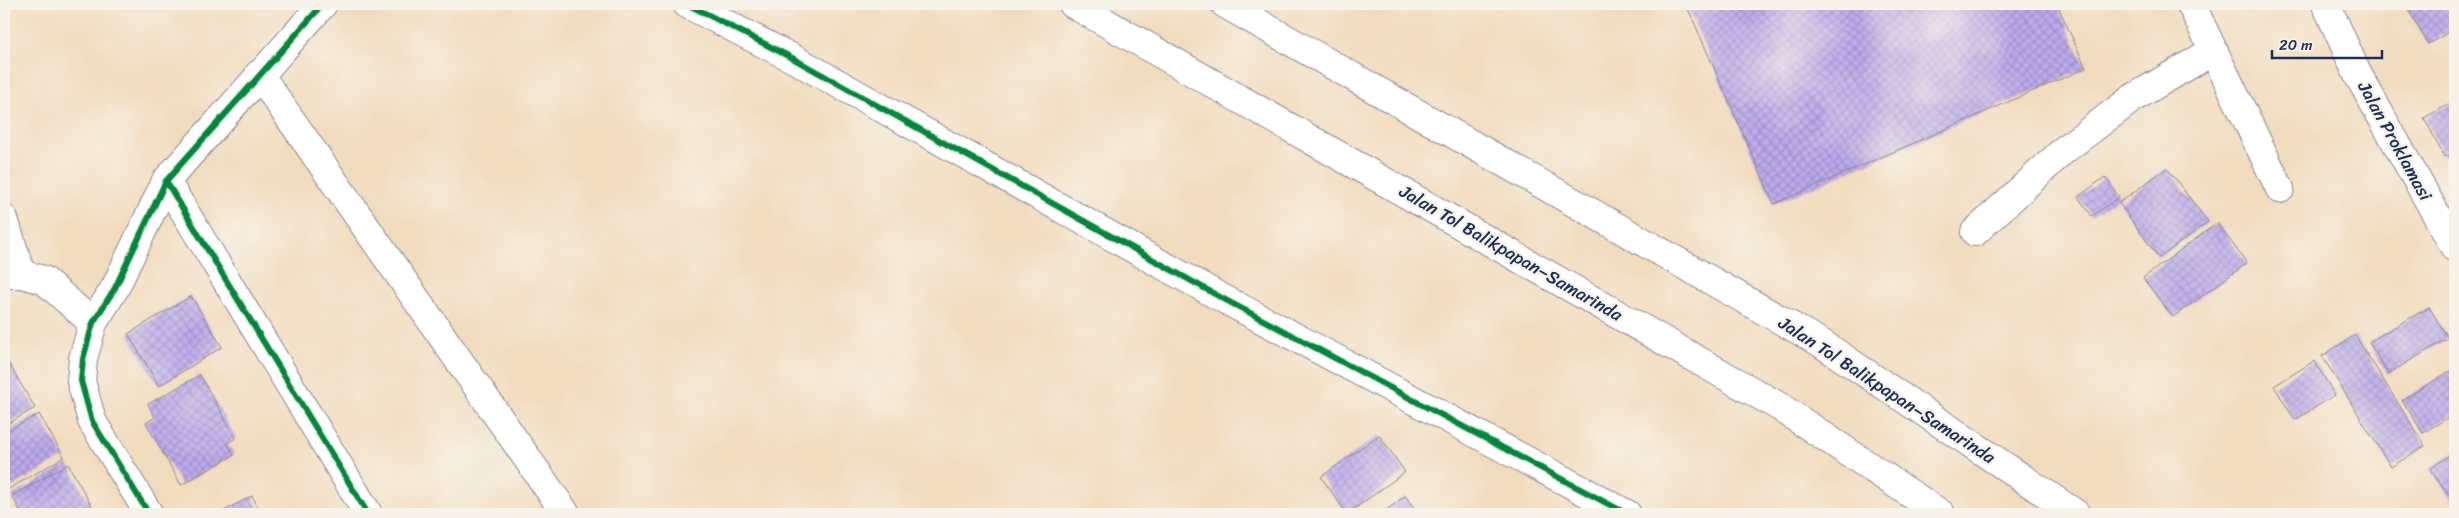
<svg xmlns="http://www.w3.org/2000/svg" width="2459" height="518" font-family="Sriracha,sans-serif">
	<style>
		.building { fill: url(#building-cross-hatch) }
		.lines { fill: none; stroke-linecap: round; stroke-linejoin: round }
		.minor-casing { stroke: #86868e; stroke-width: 30 }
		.highway-casing { stroke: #86868e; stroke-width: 30 }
		.minor { stroke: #fff; stroke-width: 28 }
		.highway { stroke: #fff; stroke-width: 28 }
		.cycleway-casing { stroke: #f7f3e8; stroke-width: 9 }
		.cycleway { stroke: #00873e; stroke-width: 6 }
		.labels { text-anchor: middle; stroke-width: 5; stroke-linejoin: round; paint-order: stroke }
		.street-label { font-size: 18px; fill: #1b2f5e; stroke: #f7f3e8 }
	</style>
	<defs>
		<pattern id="building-cross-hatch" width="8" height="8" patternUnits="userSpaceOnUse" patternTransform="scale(1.25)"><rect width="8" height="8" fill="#bdaaed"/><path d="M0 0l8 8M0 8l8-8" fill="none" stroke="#998bc3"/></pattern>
	</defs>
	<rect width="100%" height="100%" fill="#f7f3e8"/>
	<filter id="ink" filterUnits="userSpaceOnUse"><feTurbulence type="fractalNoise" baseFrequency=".02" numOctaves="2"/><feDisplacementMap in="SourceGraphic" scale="10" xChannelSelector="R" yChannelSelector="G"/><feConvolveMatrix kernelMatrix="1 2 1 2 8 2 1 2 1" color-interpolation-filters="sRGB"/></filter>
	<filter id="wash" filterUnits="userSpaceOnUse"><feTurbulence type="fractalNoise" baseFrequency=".0096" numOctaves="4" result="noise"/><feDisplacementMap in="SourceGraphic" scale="20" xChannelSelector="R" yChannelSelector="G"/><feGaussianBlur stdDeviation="1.12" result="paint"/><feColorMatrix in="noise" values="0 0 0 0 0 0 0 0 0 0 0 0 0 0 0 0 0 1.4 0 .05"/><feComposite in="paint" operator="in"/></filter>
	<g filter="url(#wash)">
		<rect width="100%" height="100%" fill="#f2dcbe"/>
		<g id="blocks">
			<g class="building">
				<path d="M1686 4H2057L2086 68 1774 204Z"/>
				<path d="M2405 4H2455V29L2428 44Z"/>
				<path d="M2455 101V152L2445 157 2424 118Z"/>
				<path d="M2167 168 2208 222 2159 258 2119 203Z"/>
				<path d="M2105 177 2119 197 2092 216 2078 197Z"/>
				<path d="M2217 223 2247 263 2173 317 2143 278Z"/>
				<path d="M191 296 222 347 159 386 128 334Z"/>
				<path d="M2429 307 2448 338 2388 374 2369 342Z"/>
				<path d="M2355 335 2425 446 2391 467 2322 356Z"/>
				<path d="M2314 361 2335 395 2295 420 2274 386Z"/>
				<path d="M8 362 35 408 4 426V364Z"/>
				<path d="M2455 368V413L2423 433 2402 400Z"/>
				<path d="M200 375 236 438 227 443 234 455 181 485 146 423 155 417 148 404Z"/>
				<path d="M39 414 64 457 5 491 4 433Z"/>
				<path d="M1379 435 1405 472 1347 514 1321 477Z"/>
				<path d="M2455 451V504L2430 469Z"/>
				<path d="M68 464 92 507 79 514H22L12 496Z"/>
				<path d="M252 496 262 514H218Z"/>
				<path d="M1405 496 1419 514H1381Z"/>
				<path d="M4 501 11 514H4Z"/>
			</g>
		</g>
	</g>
	<g filter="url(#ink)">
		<use href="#blocks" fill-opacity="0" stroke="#86868e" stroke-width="1"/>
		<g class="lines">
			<g class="minor-casing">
				<g id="minor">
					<path d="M687 4 794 59 1220 297 1627 514"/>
					<path d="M2191 4 2280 189"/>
					<path d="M2326 4 2357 73 2455 248"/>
					<path d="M259 74 566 514"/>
					<path d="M166 181 368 514"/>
					<path d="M4 219 21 274"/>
					<path d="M1975 232 2064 150 2133 98 2213 51"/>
					<path d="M4 274H21L44 280 93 323"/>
					<path d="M149 514 92 421 81 381 83 359 93 323 115 288 166 181 323 4"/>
				</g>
			</g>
			<g class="highway-casing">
				<g id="highway">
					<path d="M1073 4 1780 407 1941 514"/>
					<path d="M1225 4 1821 343 2076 514"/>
				</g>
			</g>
			<use href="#minor" class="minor"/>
			<use href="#highway" class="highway"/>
			<g class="cycleway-casing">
				<g id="cycleway">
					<path d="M687 4 794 59 1220 297 1627 514"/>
					<path d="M166 181 368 514"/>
					<path d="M149 514 92 421 81 381 83 359 93 323 115 288 166 181 323 4"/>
				</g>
			</g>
			<use href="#cycleway" class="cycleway"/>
		</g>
	</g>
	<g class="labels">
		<g class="street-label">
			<text transform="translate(2395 141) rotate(61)" y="6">Jalan Proklamasi</text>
			<text transform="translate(1511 253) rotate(30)" y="6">Jalan Tol Balikpapan–Samarinda</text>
			<text transform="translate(1887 390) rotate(33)" y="6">Jalan Tol Balikpapan–Samarinda</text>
		</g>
	</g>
	<rect width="2459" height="518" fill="none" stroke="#f7f3e8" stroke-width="20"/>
	<path d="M2272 50v8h110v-8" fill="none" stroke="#1b2f5e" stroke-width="2.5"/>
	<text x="2279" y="50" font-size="15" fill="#1b2f5e" stroke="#f7f3e8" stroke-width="4" paint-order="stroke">20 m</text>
</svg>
